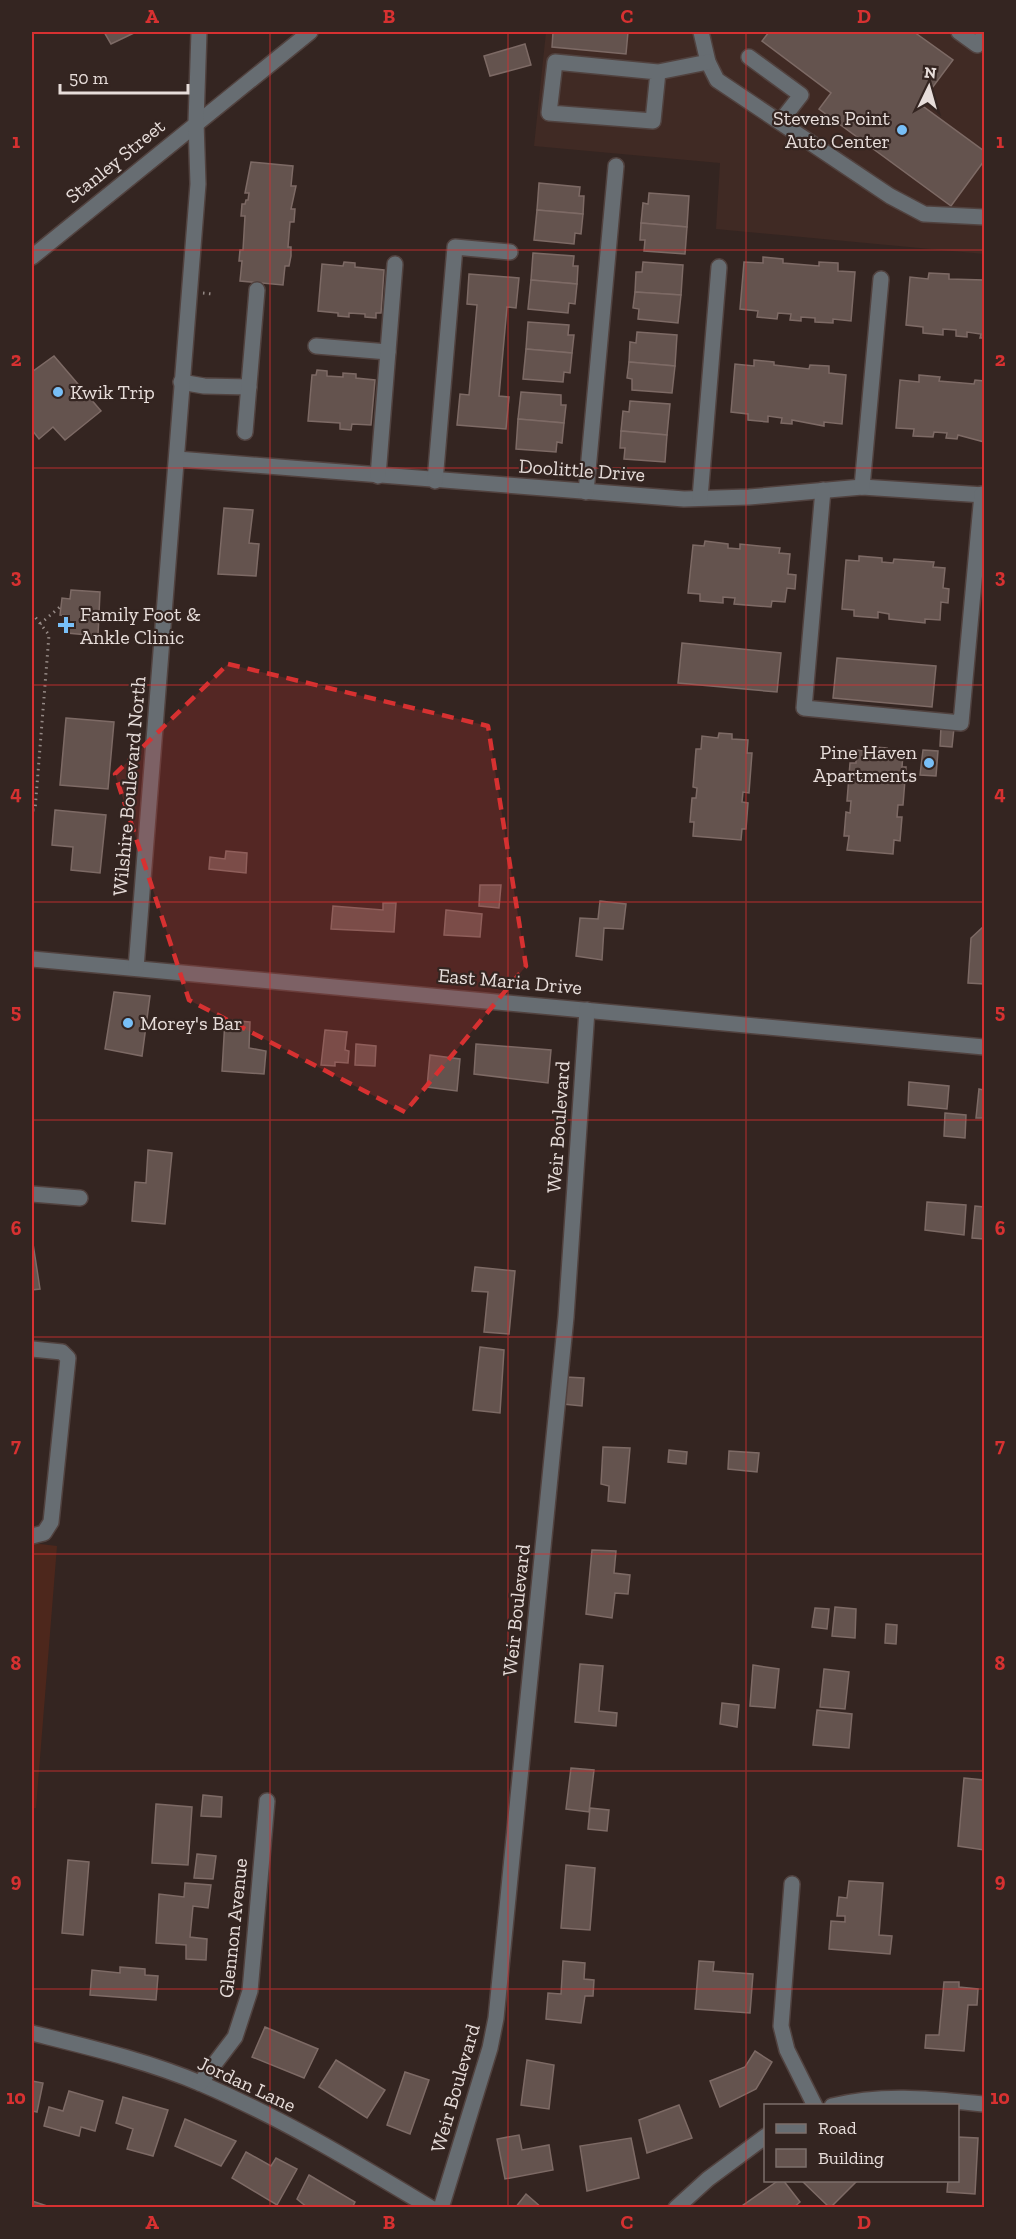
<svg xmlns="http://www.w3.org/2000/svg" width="1016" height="2239" font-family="'Zilla Slab',serif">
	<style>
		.built { fill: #402a24 }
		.green { fill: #4d271c }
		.building { fill: #64534e; stroke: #7d6a65; stroke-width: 1.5 }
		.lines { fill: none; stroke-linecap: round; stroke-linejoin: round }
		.minor-casing { stroke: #51423f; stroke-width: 18 }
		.path { stroke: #958985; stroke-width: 3; stroke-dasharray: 1.5 4.5; stroke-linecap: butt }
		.minor { stroke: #676d72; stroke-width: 15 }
		.marked { fill: #d73131; fill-opacity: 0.2; stroke: #d73131; stroke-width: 4.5; stroke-dasharray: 12 8; stroke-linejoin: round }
		.grid { fill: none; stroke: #d73131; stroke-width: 1.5; stroke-opacity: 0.55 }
		.poi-dot { fill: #78bff7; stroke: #342521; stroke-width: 2 }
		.labels { text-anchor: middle; stroke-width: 4.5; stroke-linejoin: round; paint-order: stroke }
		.poi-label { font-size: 20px; fill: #e7ddda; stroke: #342521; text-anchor: start }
		.street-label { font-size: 20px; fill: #e7ddda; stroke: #342521 }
		.neatline { fill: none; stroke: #d73131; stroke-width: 2 }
		.grid-label { font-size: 20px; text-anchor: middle; font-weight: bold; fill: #d73131 }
	</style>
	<rect width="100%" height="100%" fill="#342521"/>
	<path class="built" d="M546 32H984V254L716 229 720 163 534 146Z"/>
	<path class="green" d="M32 1543 57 1546 36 1808H32Z"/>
	<g class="building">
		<path d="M104 32H136L111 44Z"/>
		<path d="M553 32H628L626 54 552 47Z"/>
		<path d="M769 32H914L953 60 920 104 984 151V161L951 206 819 109 831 93 762 41Z"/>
		<path d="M525 44 531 65 490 76 484 56Z"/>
		<path d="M251 162 293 166 291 186H296L291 209H295L294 222H290L288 247H291V256L289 266H285L283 285 240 281 242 261H239L240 250H243L245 216H241L242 204H245L246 200H248L249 193H245Z"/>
		<path d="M539 183 580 187 579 196H584L583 214 537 210Z"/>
		<path d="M649 193 689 196 687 227 641 223 643 203 648 204Z"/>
		<path d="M537 210 583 214 581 234 575 233 574 244 534 240Z"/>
		<path d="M641 223 687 227 685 254 644 251 645 240H640Z"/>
		<path d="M533 253 574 256 573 266H578L577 284 531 280Z"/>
		<path d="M763 257 783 259V263L819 266V262L838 263V271L855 272 851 321 833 319V323L815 322V318L801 317V321L790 320 791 314 778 313 777 319 757 317 758 311 740 309 744 262 763 263Z"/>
		<path d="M344 262 355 263V267L384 270 381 313H376V318L365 317V314L349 313V317L338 316V313L318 311 322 264 343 266Z"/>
		<path d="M643 262 683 265 681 295 635 292 636 272H642Z"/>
		<path d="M929 273 949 274V279L984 280V338H980L981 334 967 332V337L956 336V330L943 329V335L923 333V327L906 325 910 277 928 279Z"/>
		<path d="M469 274 519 278 516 308 507 307 499 396 509 397 506 429 457 425 460 394 469 395 477 305 467 304Z"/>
		<path d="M531 280 577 284 575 304 569 303 568 313 528 309Z"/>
		<path d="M635 292 681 295 678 323 638 319 639 309 633 308Z"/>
		<path d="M528 322 569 325 568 335H574L572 353 526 349Z"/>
		<path d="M637 332 677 335 675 366 629 362 630 342 636 343Z"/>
		<path d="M526 349 572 353 570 373 564 372 563 382 523 379Z"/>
		<path d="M54 356 101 411 65 440 53 427 39 439 32 430V372Z"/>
		<path d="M754 360 774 362V365L809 369 810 365 829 366V373L846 375 842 424 824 422V426L792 420V424L781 423 782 418 768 416V422L748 420V414L731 412 735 364 754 366Z"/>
		<path d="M629 362 675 366 672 393 632 390V379L627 378Z"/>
		<path d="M317 370 327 371V376L343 377V373L356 374V378L375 380 371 425 352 424 351 430 340 429V423L308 421 312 375H316Z"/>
		<path d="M919 375 940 377 939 381 974 384 975 380 984 381V442L958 435 957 439 946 438 947 433 934 432 933 437 913 436 914 429 896 428 900 380 919 382Z"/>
		<path d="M521 392 561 395V405H566L564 423 518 419Z"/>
		<path d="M630 401 670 404 667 435 621 431 623 411 629 412Z"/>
		<path d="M518 419 564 423 562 443 557 442 556 452 516 449Z"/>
		<path d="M621 431 667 435 665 462 624 459 625 448H620Z"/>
		<path d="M224 508 253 510 249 543 259 544 256 576 218 574Z"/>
		<path d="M705 541 728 544V548L740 549V544L780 548 779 553 790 554 788 574 796 575 795 589 787 588 785 602 772 601 771 607 734 604 735 598 723 597V603L700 601V594L688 593 693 545 704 546Z"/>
		<path d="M859 556 882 558V562L893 563 894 559 934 562 933 567 945 568 943 588 949 589 948 603 941 602 940 620 925 619V623L889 619V614L878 612V618L854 616V610L842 609 846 560 859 561Z"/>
		<path d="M71 590 100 592 98 636 67 633 68 616 60 615 62 598 70 599Z"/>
		<path d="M682 643 781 653 777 692 678 683Z"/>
		<path d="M837 658 936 666 932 707 833 698Z"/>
		<path d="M66 718 114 722 108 789 60 785Z"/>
		<path d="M941 727 954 728 952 747 940 746Z"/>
		<path d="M719 733 732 734V739L748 740 747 753H752L749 793 743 792 742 802 748 803 746 829H742L741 840 693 836 694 822H690L692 798H696L697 788 693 787 696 749H701L702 736 718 738Z"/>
		<path d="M873 747 887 748 886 753 903 754 902 767H906L903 805H898L897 817H902L900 841 894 840 893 854 847 850 849 836H844L846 812 850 813 851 801H847L850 763H856V750L873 752Z"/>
		<path d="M923 750 938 751 936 776 920 775Z"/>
		<path d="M55 810 106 815 100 873 71 870 73 847 52 845Z"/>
		<path d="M226 851 247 853 246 873 209 869 210 857 225 859Z"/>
		<path d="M480 885H501L499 908 479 906Z"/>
		<path d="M600 901 626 904 623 929 604 928 602 960 576 956 580 918 598 919Z"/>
		<path d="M383 903H396L394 932 331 929 333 906 383 910Z"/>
		<path d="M446 910 482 914 480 937 444 935Z"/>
		<path d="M984 926V984L968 983 971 938Z"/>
		<path d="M114 992 150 996 142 1056 105 1049Z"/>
		<path d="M225 1020 250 1022 249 1048 266 1051 264 1074 222 1071Z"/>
		<path d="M325 1030 347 1032 345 1050 349 1051 348 1063 335 1062V1066L321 1065Z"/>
		<path d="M356 1044 376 1046 375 1066 355 1065Z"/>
		<path d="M476 1044 551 1050 548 1083 474 1074Z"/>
		<path d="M430 1055 460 1059 457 1091 427 1087Z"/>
		<path d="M909 1082 949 1086 947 1109 908 1105Z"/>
		<path d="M979 1089 984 1090V1118H976Z"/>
		<path d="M945 1113 966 1115 965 1138 944 1136Z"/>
		<path d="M148 1150 172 1153 165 1224 132 1221 135 1182 146 1183Z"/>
		<path d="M927 1202 966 1205 964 1235 925 1230Z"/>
		<path d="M975 1206 984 1207V1239L972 1238Z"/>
		<path d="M32 1237 40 1289 32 1290Z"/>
		<path d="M475 1267 515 1271 509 1334 484 1332 488 1292 472 1291Z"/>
		<path d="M480 1347 504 1350 500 1413 473 1410Z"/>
		<path d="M566 1377 584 1378 582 1406 563 1404Z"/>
		<path d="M603 1447 630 1448 625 1503 608 1501 609 1486 601 1484Z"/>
		<path d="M669 1450 687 1452 686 1464 668 1462Z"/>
		<path d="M729 1451 759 1453 757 1472 728 1469Z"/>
		<path d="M592 1550 616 1551 614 1573 630 1575 628 1594 615 1593 612 1618 586 1614Z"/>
		<path d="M835 1607 856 1609 855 1638 832 1636Z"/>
		<path d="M815 1608 829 1609 827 1629 812 1627Z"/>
		<path d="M886 1624 897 1625 896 1644 885 1643Z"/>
		<path d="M580 1664 603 1666 599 1711 617 1713 616 1726 575 1722Z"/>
		<path d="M753 1665 779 1669 775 1708 750 1706Z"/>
		<path d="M824 1669 849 1672 845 1709 820 1707Z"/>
		<path d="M722 1703 739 1705 737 1727 720 1724Z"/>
		<path d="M817 1710 852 1714 849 1748 813 1745Z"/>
		<path d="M571 1768 594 1770 589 1812 566 1809Z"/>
		<path d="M964 1778 984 1780V1850L958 1846Z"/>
		<path d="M203 1795 222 1797 221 1817 201 1816Z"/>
		<path d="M156 1804 192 1807 188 1865 152 1863Z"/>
		<path d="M590 1808 609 1810 607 1831 588 1829Z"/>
		<path d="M197 1854 216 1856 213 1879 194 1878Z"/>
		<path d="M68 1860 89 1862 83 1935 62 1933Z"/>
		<path d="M566 1865 595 1868 590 1930 561 1928Z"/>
		<path d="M849 1881 883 1883 879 1935 892 1936 890 1954 829 1949 831 1921 845 1922V1916H837L839 1897 847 1898Z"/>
		<path d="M185 1883 211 1885 208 1908 193 1906 190 1937 207 1939 206 1960 186 1959V1945L156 1943 159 1894 184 1897Z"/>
		<path d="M563 1961 585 1963 584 1979 594 1980 593 1996H585L581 2023 546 2019 548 1993 561 1994Z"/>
		<path d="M699 1961 714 1962 713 1971 753 1974 750 2013 695 2009Z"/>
		<path d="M120 1967 145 1969V1975L158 1976 156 2000 90 1995 92 1970 120 1973Z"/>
		<path d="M944 1982H959V1987L978 1989 977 2005H968L964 2051 925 2048 926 2035H939Z"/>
		<path d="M265 2027 318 2049 304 2078 252 2057Z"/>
		<path d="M755 2051 772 2062 756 2089 720 2107 710 2081 745 2067Z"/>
		<path d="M336 2060 385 2090 367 2118 319 2087Z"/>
		<path d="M527 2060 554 2065 549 2109 521 2105Z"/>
		<path d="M405 2072 429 2080 410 2134 387 2125Z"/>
		<path d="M32 2081 43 2083 37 2112 32 2111Z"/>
		<path d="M69 2091 103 2101 95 2131 81 2127 79 2136 44 2126 49 2107 63 2111Z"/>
		<path d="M123 2097 168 2110 153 2156 127 2149 133 2129 116 2123Z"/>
		<path d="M679 2105 692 2138 647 2153 639 2120Z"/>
		<path d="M185 2119 236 2141 221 2166 175 2146Z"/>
		<path d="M519 2135 522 2150 549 2145 553 2170 505 2179 497 2139Z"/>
		<path d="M958 2137 978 2138 975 2194 947 2192 948 2180H958Z"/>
		<path d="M631 2138 639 2178 587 2191 580 2146Z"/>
		<path d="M246 2152 271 2166 276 2158 297 2169 277 2205 232 2178Z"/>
		<path d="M309 2175 355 2202 352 2208H308L297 2199Z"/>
		<path d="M779 2180H783L800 2202 793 2208H739Z"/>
		<path d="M801 2180H858L830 2208Z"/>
		<path d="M526 2194 542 2208H515Z"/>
		<path d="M32 2201 53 2208H32Z"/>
	</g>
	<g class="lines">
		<g class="minor-casing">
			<g id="minor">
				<path d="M701 32 708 62 717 80 890 196 924 214 984 217"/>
				<path d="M959 32 977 45 984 35"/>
				<path d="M749 57 801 95 780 122"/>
				<path d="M658 72 653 121 549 113 555 62 658 72 708 62"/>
				<path d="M32 257 310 32"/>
				<path d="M316 346 388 352"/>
				<path d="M181 382 204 386 249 387"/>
				<path d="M245 432 257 290"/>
				<path d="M177 459 684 499 749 497 862 487 984 495"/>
				<path d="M378 476 395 264"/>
				<path d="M435 481 455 247 510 252"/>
				<path d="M862 487 881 279"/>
				<path d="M823 490 804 708 961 723 982 494"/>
				<path d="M586 492 616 166"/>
				<path d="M700 498 719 267"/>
				<path d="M32 959 984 1047"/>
				<path d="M136 968 198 184 196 122 199 32"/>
				<path d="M32 1194 80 1198"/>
				<path d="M32 1349 62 1352 68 1358 51 1522 44 1533 32 1536"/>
				<path d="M792 1884 781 2026 787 2050 815 2106"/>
				<path d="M32 2033C88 2047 148 2061 202 2084 282 2118 356 2163 431 2208"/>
				<path d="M200 2083 235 2037 250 1991 267 1801"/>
				<path d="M832 2106C883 2093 933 2099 984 2104"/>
				<path d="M441 2208 490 2048 496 2018 566 1317 587 1010"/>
				<path d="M676 2208 708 2179 766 2136"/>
			</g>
		</g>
		<g class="path">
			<path d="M203 293 212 294"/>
			<path d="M32 613 49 635 35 810H32"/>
			<path d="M40 624 61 606"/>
		</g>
		<use href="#minor" class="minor"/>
	</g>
	<path class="marked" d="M228 664 488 726 526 966 405 1112 189 1000 115 774Z"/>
	<path class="grid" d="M270 32V2208M508 32V2208M746 32V2208M32 250H984M32 468H984M32 685H984M32 902H984M32 1120H984M32 1337H984M32 1554H984M32 1771H984M32 1989H984"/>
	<g class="poi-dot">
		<circle cx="902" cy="130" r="6"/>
		<circle cx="58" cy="392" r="6"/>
		<path d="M63 616h6v6h6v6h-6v6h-6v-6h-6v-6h6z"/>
		<circle cx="929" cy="763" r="6"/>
		<circle cx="128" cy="1023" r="6"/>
	</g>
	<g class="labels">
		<g class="poi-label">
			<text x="890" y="125" text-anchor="end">Stevens Point<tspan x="890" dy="23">Auto Center</tspan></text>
			<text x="70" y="399">Kwik Trip</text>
			<text x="80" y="621">Family Foot &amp;<tspan x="80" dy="23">Ankle Clinic</tspan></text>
			<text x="917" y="759" text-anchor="end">Pine Haven<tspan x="917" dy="23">Apartments</tspan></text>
			<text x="140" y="1030">Morey's Bar</text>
		</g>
		<g class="street-label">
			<text transform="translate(115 161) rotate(-39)" y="7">Stanley Street</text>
			<text transform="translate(582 470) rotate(4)" y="7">Doolittle Drive</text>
			<text transform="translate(129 786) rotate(-85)" y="7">Wilshire Boulevard North</text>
			<text transform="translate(510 981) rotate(5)" y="7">East Maria Drive</text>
			<text transform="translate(558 1127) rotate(-86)" y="7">Weir Boulevard</text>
			<text transform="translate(516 1610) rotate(-84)" y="7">Weir Boulevard</text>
			<text transform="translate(233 1928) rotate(-84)" y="7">Glennon Avenue</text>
			<text transform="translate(247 2084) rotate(25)" y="7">Jordan Lane</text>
			<text transform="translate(455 2088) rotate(-74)" y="7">Weir Boulevard</text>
		</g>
	</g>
	<rect width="1016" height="2239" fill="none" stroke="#342521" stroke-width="66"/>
	<rect x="764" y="2104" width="195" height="78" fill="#342521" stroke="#7c6f6b" stroke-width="1.5"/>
	<rect x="776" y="2124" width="30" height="9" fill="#676d72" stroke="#7c6f6b" stroke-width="1.5"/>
	<text x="818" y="2134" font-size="18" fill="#e7ddda">Road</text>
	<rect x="776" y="2149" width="30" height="18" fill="#64534e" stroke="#7c6f6b" stroke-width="1.5"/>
	<text x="818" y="2164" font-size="18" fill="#e7ddda">Building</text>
	<g transform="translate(929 87) rotate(5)" stroke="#342521" stroke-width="4.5" paint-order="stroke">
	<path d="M0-4.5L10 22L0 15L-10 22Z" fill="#e7ddda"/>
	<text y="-9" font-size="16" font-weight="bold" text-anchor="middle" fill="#e7ddda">N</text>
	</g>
	<path d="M60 84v9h128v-9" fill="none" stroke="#e7ddda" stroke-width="3"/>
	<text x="69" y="84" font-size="18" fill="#e7ddda" stroke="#342521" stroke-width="4.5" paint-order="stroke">50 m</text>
	<rect x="33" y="33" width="950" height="2173" class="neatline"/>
	<g class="grid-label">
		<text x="152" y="23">A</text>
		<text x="389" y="23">B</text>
		<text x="627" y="23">C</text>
		<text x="864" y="23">D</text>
		<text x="16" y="148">1</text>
		<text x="1000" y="148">1</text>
		<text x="16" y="366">2</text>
		<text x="1000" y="366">2</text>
		<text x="16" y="583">3</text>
		<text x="1000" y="583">3</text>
		<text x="16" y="800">4</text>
		<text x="1000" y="800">4</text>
		<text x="16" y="1018">5</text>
		<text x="1000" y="1018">5</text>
		<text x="16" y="1235">6</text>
		<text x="1000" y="1235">6</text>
		<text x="16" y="1452">7</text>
		<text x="1000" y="1452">7</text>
		<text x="16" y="1670">8</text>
		<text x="1000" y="1670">8</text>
		<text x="16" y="1887">9</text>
		<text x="1000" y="1887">9</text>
		<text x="16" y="2104">10</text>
		<text x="1000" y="2104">10</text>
		<text x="152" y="2229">A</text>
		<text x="389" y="2229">B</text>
		<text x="627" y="2229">C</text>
		<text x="864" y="2229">D</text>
	</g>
</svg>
